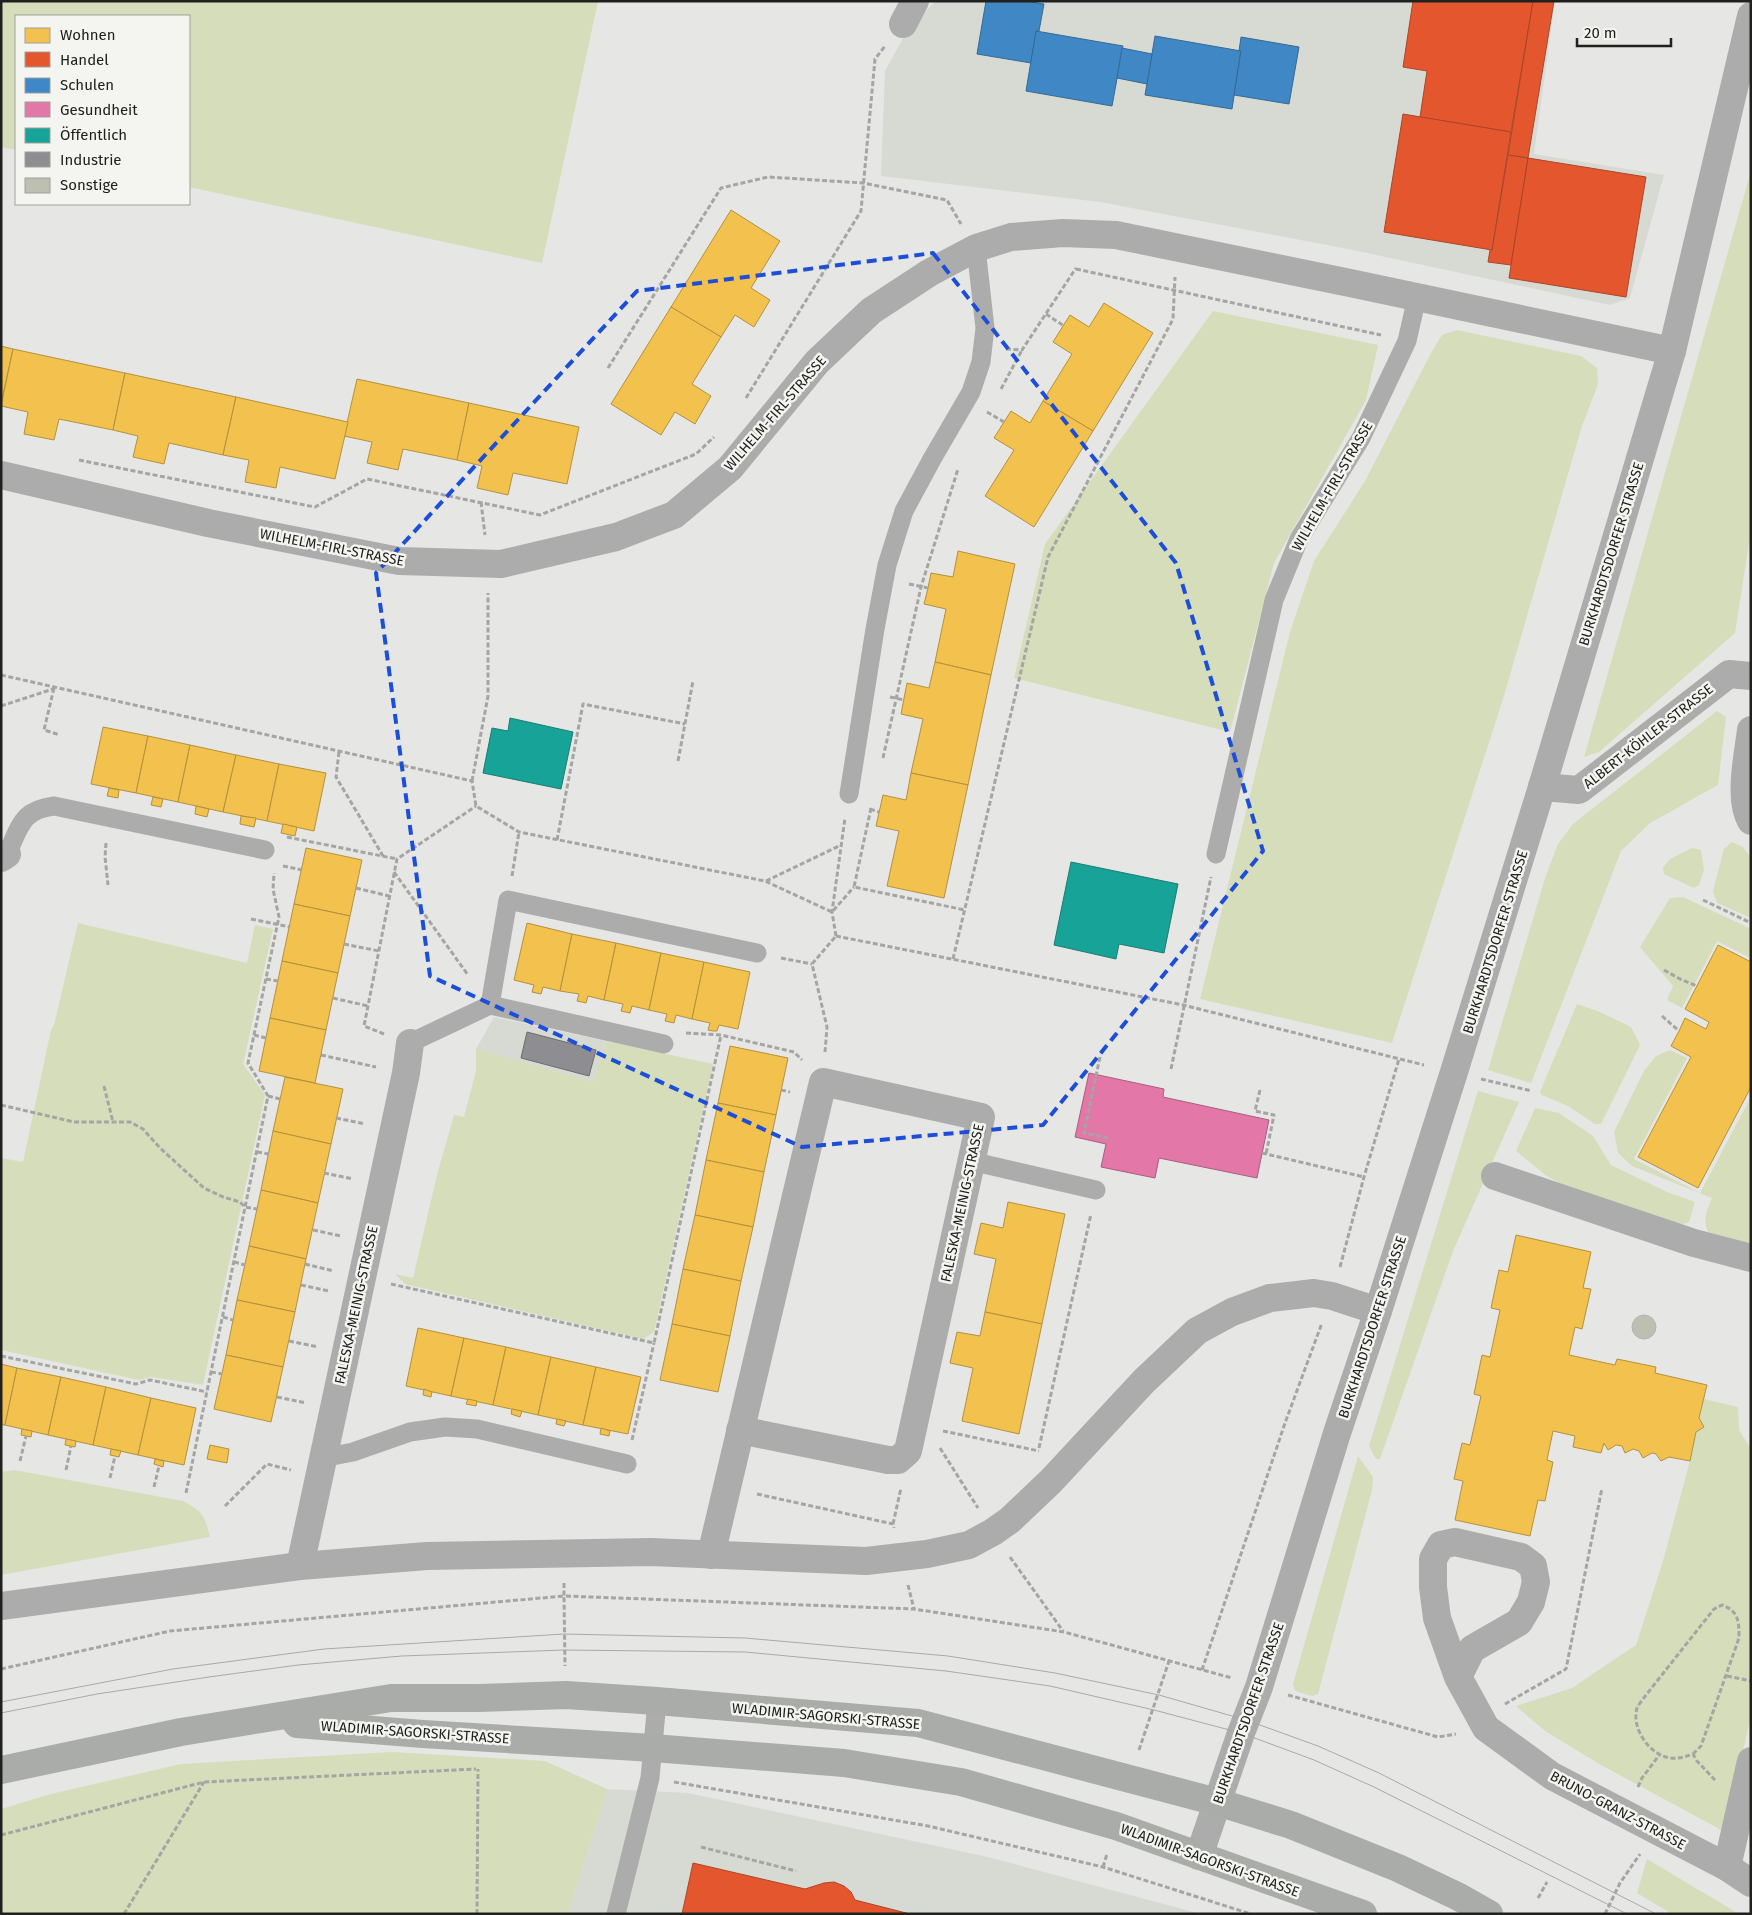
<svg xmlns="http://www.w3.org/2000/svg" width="1752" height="1915" font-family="'Fira Sans',sans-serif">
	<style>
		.built { fill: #d7dad2 }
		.green { fill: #d5ddbb }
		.homes { fill: #f2c14e; stroke: #b39140 }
		.shops { fill: #e4572e; stroke: #a94629 }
		.schools { fill: #3f88c5; stroke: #366993 }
		.health { fill: #e377a8; stroke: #a85d7f }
		.public { fill: #17a398; stroke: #1a7c73 }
		.industry { fill: #8d8d92; stroke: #6c6c6f }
		.building { fill: #bdc0b1; stroke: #b3b4b1 }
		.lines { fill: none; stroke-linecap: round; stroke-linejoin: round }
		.path { stroke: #a5a5a3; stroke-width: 3; stroke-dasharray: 5 2.5; stroke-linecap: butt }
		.lane { stroke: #acacac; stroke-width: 19 }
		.street { stroke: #acacac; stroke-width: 28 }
		.secondary { stroke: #aaacaa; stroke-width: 28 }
		.tram { stroke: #a9a9a8; stroke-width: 1 }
		.marked { fill: none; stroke: #1d4ed8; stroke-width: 4; stroke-dasharray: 10 6; stroke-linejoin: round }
		.labels { text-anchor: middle; stroke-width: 5; stroke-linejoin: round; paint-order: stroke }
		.street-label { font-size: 14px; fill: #20201e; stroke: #f4f5f0 }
	</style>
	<rect width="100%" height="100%" fill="#e6e7e4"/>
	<g class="built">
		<path d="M935 1H1555L1534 154 1664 175 1630 298 1610 305 1348 249 1100 202 881 176 885 71 902 40Z"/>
		<path d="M494 1017 606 1041 593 1083 476 1049Z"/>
		<path d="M607 1789 688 1793 988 1857 1201 1914H568Z"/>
	</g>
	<g class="green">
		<path d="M1 1H598L542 263 189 187V16H16V150L1 147Z"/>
		<path d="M1751 171V531L1735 633 1599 752 1584 757Z"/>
		<path d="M1213 311 1378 345 1366 400 1274 563 1230 732 1014 678 1045 544Z"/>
		<path d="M1457 330 1581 356 1597 368 1598 384 1581 429 1503 699 1392 1043 1200 999 1290 632 1314 561 1365 481 1431 353 1442 335Z"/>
		<path d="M1717 711 1726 717 1718 785 1650 823 1621 851 1531 1083 1488 1070 1546 875 1558 844 1573 824Z"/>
		<path d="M1732 842 1743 847 1751 858V918L1717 903 1713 891 1724 849Z"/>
		<path d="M1692 848 1701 850 1704 870 1699 885 1694 888 1664 874 1663 868 1670 859Z"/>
		<path d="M1683 897 1751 929V958L1717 941 1682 1008 1667 1000 1673 986 1640 947 1670 898Z"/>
		<path d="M78 923 247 963 255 925 273 929 243 1064 265 1095 203 1385 151 1377 139 1380 1 1350V1158L23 1162 51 1030 54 1025Z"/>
		<path d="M1577 1004 1600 1012 1631 1027 1640 1045 1601 1124H1595L1568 1106 1542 1095 1540 1092Z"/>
		<path d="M606 1041 713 1064 654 1332 643 1339 405 1284 395 1274 413 1278 437 1175 454 1115 464 1117 476 1071V1049L593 1082Z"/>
		<path d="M1670 1050 1687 1058 1634 1159 1700 1193 1751 1097V1244L1710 1236C1702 1222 1706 1212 1712 1198L1632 1166 1618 1153 1614 1132 1644 1071 1656 1056Z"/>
		<path d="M1478 1091 1519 1102 1453 1251 1380 1459H1376L1369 1446Z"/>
		<path d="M1535 1108 1559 1113 1593 1136 1611 1165 1667 1192 1695 1202 1689 1222 1670 1228 1617 1212 1548 1177 1516 1151Z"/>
		<path d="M1704 1399 1738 1407 1739 1430 1751 1449V1715L1725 1832 1601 1765 1545 1731 1516 1706 1572 1688 1636 1645 1663 1561 1690 1461Z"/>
		<path d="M1358 1456 1373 1477 1372 1490 1318 1694 1312 1696 1295 1691 1293 1684Z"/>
		<path d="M14 1470 183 1501C204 1513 204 1514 210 1537L1 1575V1472Z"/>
		<path d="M393 1752 545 1761 607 1789 568 1914H1V1809L51 1794 181 1764Z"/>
		<path d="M1647 1859 1739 1914H1672L1637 1893Z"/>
	</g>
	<g class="homes">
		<path d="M731 210 780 241 751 288 770 300 754 327 735 315 721 337 671 307Z"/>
		<path d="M1104 303 1153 333 1093 431 1043 401 1072 354 1053 342 1070 315 1089 327Z"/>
		<path d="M671 307 721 337 692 384 711 396 695 424 675 412 661 435 611 404Z"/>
		<path d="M1 346 13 349 1 404Z"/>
		<path d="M13 349 125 373 113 430 59 419 54 440 24 434 28 412 1 406Z"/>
		<path d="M125 373 236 397 223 455 169 443 164 464 133 457 138 436 113 430Z"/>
		<path d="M357 379 469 403 457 460 403 449 398 470 367 463 372 442 344 436Z"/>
		<path d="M236 397 348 422 335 479 280 467 276 488 245 482 249 460 223 455Z"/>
		<path d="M1043 401 1093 431 1034 527 985 496 1014 450 994 438 1004 422 1011 411 1030 423Z"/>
		<path d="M469 403 579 427 567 484 513 473 508 495 477 488 482 466 457 460Z"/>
		<path d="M958 551 1015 564 991 675 935 662 946 609 924 604 928 588 931 573 953 577Z"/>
		<path d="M935 662 991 675 968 785 911 773 923 719 901 714 907 683 929 688Z"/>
		<path d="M103 727 148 736 136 793 91 784Z"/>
		<path d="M148 736 190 745 178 802 136 793Z"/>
		<path d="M190 745 236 755 223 812 178 802Z"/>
		<path d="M236 755 279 764 267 821 223 812Z"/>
		<path d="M279 764 326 773 314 831 267 821Z"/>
		<path d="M911 773 968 785 944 898 887 886 899 831 876 826 883 795 906 800Z"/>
		<path d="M109 788 119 790 118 798 107 796Z"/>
		<path d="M153 797 163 799 161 807 151 805Z"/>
		<path d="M196 806 209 809 207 817 195 814Z"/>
		<path d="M241 816 256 818 254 827 240 824Z"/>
		<path d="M283 824 297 827 295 836 281 833Z"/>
		<path d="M306 848 362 860 350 916 294 904Z"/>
		<path d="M294 904 350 916 338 973 282 961Z"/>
		<path d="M527 923 572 934 560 991 543 987 541 994 532 992 534 985 514 980Z"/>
		<path d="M572 934 616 943 604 1000 588 996 586 1003 582 1002 577 1001 579 994 560 991Z"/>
		<path d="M616 943 661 953 649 1010 632 1006 630 1013 621 1011 623 1004 604 1000Z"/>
		<path d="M1718 945 1751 962V1087L1698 1188 1638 1157 1691 1057 1671 1046 1679 1031 1685 1018 1706 1029 1709 1022 1685 1009Z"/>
		<path d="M661 953 704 962 692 1019 676 1015 674 1023 665 1021 667 1014 649 1010Z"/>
		<path d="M282 961 338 973 326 1030 270 1018Z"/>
		<path d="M704 962 750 972 738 1029 719 1025 717 1031H713L708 1030 710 1023 692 1019Z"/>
		<path d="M270 1018 326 1030 315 1083 259 1071Z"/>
		<path d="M730 1046 788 1058 776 1115 718 1103Z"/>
		<path d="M285 1077 343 1089 331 1144 273 1131Z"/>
		<path d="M718 1103 776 1115 764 1172 706 1160Z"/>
		<path d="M273 1131 331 1144 318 1203 261 1190Z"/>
		<path d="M706 1160 764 1172 753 1227 695 1215Z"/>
		<path d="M261 1190 318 1203 306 1259 249 1246Z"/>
		<path d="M1008 1202 1065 1214 1042 1324 985 1312 996 1259 974 1254 981 1223 1003 1228Z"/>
		<path d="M695 1215 753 1227 741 1281 683 1269Z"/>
		<path d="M1516 1235 1591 1252 1583 1288 1591 1289 1582 1329 1575 1327 1569 1355 1615 1365 1617 1359 1656 1367 1655 1373 1707 1385 1699 1418 1704 1427 1696 1432 1690 1461 1669 1457 1661 1461 1656 1454 1652 1453 1643 1458 1639 1451 1633 1449 1625 1453 1622 1446 1616 1445 1608 1450 1604 1443 1601 1453 1573 1447 1575 1436 1553 1431 1547 1460 1553 1462 1545 1501 1538 1500 1530 1536 1455 1520 1463 1481 1454 1479 1462 1443 1470 1445 1481 1396 1474 1394 1482 1355 1490 1357 1500 1310 1491 1308 1499 1270 1508 1272Z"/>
		<path d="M249 1246 306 1259 295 1312 237 1300Z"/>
		<path d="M683 1269 741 1281 730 1336 672 1324Z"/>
		<path d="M237 1300 295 1312 283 1367 226 1355Z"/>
		<path d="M985 1312 1042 1324 1019 1434 962 1421 973 1368 950 1363 957 1332 980 1336Z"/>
		<path d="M672 1324 730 1336 718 1392 660 1380Z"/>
		<path d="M418 1328 464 1338 451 1396 406 1386Z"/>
		<path d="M464 1338 506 1347 493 1405 451 1396Z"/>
		<path d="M506 1347 551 1357 538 1415 493 1405Z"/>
		<path d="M226 1355 283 1367 271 1422 214 1409Z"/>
		<path d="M551 1357 596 1367 583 1425 538 1415Z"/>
		<path d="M1 1364 17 1368 5 1425H1Z"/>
		<path d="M596 1367 641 1377 628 1434 583 1425Z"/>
		<path d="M17 1368 61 1377 48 1435 5 1425Z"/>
		<path d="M61 1377 106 1387 93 1445 48 1435Z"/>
		<path d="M106 1387 151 1398 138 1455 93 1445Z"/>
		<path d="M424 1389 432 1392 431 1397 423 1395Z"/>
		<path d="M151 1398 196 1408 184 1465 138 1455Z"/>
		<path d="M468 1399 477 1401 476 1406 466 1404Z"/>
		<path d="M512 1409 522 1411 520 1417 511 1414Z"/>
		<path d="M557 1419 566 1421 564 1426 556 1424Z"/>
		<path d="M601 1428 610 1431 609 1436 600 1434Z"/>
		<path d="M22 1429 32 1431 31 1437 21 1435Z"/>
		<path d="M66 1439 76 1441 75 1447 65 1445Z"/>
		<path d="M210 1445 229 1449 227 1463 207 1459Z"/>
		<path d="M111 1449 121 1451 119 1457 110 1455Z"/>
		<path d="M155 1459 164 1461 163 1467 154 1464Z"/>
	</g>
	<g class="shops">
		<path d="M1413 1H1533L1511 132 1420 117 1427 71 1403 67Z"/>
		<path d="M1533 1H1554L1528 158 1508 155Z"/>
		<path d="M1403 114 1511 132 1492 250 1384 232Z"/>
		<path d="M1508 155 1528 158 1511 265 1488 262 1490 250H1492Z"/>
		<path d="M1528 158 1646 177 1626 297 1509 278Z"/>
		<path d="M693 1863 805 1889 824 1883 834 1882 844 1886 851 1892 855 1900 910 1914H682Z"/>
	</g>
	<g class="schools">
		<path d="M986 1H1026L1044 4 1039 31H1036L1031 63 977 54Z"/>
		<path d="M1036 31 1123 46 1112 106 1026 91Z"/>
		<path d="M1155 36 1241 51 1232 109 1145 95Z"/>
		<path d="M1241 37 1299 47 1289 104 1234 95 1241 51H1239Z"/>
		<path d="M1122 48 1152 54 1147 84 1117 78Z"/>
	</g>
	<path class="health" d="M1089 1073 1164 1089 1163 1097 1269 1120 1257 1178 1159 1158 1155 1178 1101 1167 1106 1144 1075 1137Z"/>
	<g class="public">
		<path d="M510 718 573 732 561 789 483 773 492 728 508 731Z"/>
		<path d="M1071 862 1178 884 1164 953 1119 944 1116 959 1054 945Z"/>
	</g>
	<path class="industry" d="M527 1032 596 1050 589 1076 521 1058Z"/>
	<circle class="building" cx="1644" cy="1327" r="12"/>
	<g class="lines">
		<g class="path">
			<path d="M1076 269 1381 335"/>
			<path d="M1046 314 1064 326"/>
			<path d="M1006 349 1022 350 1076 268"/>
			<path d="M608 368 721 188 768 177 863 183 947 200 961 224"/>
			<path d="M1001 389 1022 350"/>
			<path d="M746 398 861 211 875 59 885 46"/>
			<path d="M987 412 1004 422"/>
			<path d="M79 460 315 507 367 479 540 515 696 454 714 437"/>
			<path d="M481 502 485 535"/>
			<path d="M909 584 928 588"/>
			<path d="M1 675 472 781 476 806 519 832 765 881 832 912 854 887"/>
			<path d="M54 688 44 730 60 735"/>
			<path d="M890 697 904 700"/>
			<path d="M1 706 53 689"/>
			<path d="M339 752 336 777 383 856"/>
			<path d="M883 758 921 587 958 469"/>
			<path d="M678 761 693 681"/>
			<path d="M472 781 488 696V593"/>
			<path d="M871 808 854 887 965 910"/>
			<path d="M870 809 879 812"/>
			<path d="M287 837 397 859"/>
			<path d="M557 840 583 704 685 724"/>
			<path d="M106 843 105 857 108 885"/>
			<path d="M283 866 302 870"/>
			<path d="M394 872 468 975"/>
			<path d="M512 876 519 832"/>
			<path d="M766 881 841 845"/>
			<path d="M356 888 389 896"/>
			<path d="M1703 900 1751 923"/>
			<path d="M251 919 290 927"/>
			<path d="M836 936 1183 1005 1424 1065"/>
			<path d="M836 936 832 912 845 818"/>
			<path d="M344 944 379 951"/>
			<path d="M781 958 812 964"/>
			<path d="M953 959 1048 557 1173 319 1175 277"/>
			<path d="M1664 970 1680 979 1697 986"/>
			<path d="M266 979 278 981"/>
			<path d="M333 998 368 1006"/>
			<path d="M1662 1016 1679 1031"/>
			<path d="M686 1033 721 1035 794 1052 802 1060"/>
			<path d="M384 1034 364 1026 397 859 476 806"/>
			<path d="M254 1035 266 1038"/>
			<path d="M825 1052 827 1027 812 964 836 936"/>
			<path d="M321 1055 376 1067"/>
			<path d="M1100 1057 1084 1133 1108 1138"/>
			<path d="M1171 1069 1211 877"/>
			<path d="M1481 1079 1532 1091"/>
			<path d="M104 1086 113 1122"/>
			<path d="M781 1090 790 1092"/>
			<path d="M1260 1090 1255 1111 1274 1115 1266 1154"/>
			<path d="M268 1096 280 1099"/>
			<path d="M1 1105 74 1122H130L143 1129 160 1148 204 1188 223 1197 240 1202 245 1207 257 1209"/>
			<path d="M336 1118 365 1124"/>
			<path d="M257 1152 269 1154"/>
			<path d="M1262 1153 1364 1177"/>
			<path d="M324 1173 353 1179"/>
			<path d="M313 1230 341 1236"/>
			<path d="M234 1262 245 1265"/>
			<path d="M305 1264 334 1271"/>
			<path d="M1340 1267 1364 1177 1399 1059"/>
			<path d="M391 1284 654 1343 721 1035"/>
			<path d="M301 1285 329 1291"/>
			<path d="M223 1317 233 1320"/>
			<path d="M289 1341 318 1347"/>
			<path d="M1 1356 136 1384 150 1380 207 1392"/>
			<path d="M211 1372 222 1374"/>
			<path d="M277 1397 306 1403"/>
			<path d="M943 1431 1039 1451"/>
			<path d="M632 1440 654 1343"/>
			<path d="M940 1448 978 1508"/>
			<path d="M1039 1448 1091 1214"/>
			<path d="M20 1461 26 1436"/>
			<path d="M66 1470 71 1446"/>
			<path d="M110 1478 115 1456"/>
			<path d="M154 1487 159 1466"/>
			<path d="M186 1493 268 1096 248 1063 279 917 273 889 274 873"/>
			<path d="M757 1494 893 1524 894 1528"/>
			<path d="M225 1506 267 1464 291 1470"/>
			<path d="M893 1524 901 1488"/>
			<path d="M1010 1557 1063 1631"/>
			<path d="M564 1583V1596L914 1609 1064 1632 1232 1678"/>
			<path d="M908 1585 914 1609"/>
			<path d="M1 1669 170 1631 564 1596 565 1666"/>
			<path d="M1202 1670 1285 1423 1322 1323"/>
			<path d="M1727 1676 1751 1681"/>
			<path d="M1288 1695 1438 1737 1456 1734"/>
			<path d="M1505 1704 1566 1669 1602 1488"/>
			<path d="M1139 1750 1169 1661"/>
			<path d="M1693 1754 1701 1746 1739 1638C1739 1622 1739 1611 1722 1605L1714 1609 1646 1695C1643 1699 1639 1704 1637 1708 1631 1729 1650 1755 1670 1758 1678 1759 1685 1757 1693 1754L1697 1761 1715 1780"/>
			<path d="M674 1782 928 1826 1103 1867 1251 1914"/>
			<path d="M1638 1787 1642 1778 1660 1754"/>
			<path d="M1 1835 204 1782 476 1769"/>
			<path d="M701 1847 796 1871"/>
			<path d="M1103 1867 1107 1854"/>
			<path d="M1538 1898 1547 1882"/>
			<path d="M124 1914 204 1782"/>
			<path d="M477 1914 478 1769"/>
			<path d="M1605 1914 1620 1883 1640 1854"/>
		</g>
		<g class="lane">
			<path d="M849 794 875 629 887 565 904 511 932 459 971 392 981 362 985 328 976 248"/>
			<path d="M7 854C20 827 21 810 54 806L265 850"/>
			<path d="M1216 854 1274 600 1299 539 1361 438 1407 341 1417 297"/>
			<path d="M490 1005 508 900 757 953"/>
			<path d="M410 1043 490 1005 664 1044"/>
			<path d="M971 1161 1096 1190"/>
			<path d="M322 1458 353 1452 410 1432 445 1427 477 1429 627 1464"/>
			<path d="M616 1914 650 1778 657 1701"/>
		</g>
		<g class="street">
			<path d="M903 24 915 1"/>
			<path d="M1 475 208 523 399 561 501 564 616 537 674 515 730 468 817 362 871 311 929 273 976 248 1011 237 1063 233 1116 235 1350 283 1672 351"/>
			<path d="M1751 730C1748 755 1738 799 1751 821"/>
			<path d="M1542 787 1579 790 1729 674 1751 676"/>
			<path d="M1 858 7 854"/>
			<path d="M1495 1176 1694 1243 1751 1258"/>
			<path d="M711 1555C748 1397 786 1240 823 1082L981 1117 908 1451 898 1460H888L740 1430"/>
			<path d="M300 1566 406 1073 410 1043"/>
			<path d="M1 1606 300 1566 427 1556 651 1552 866 1561 927 1554 969 1545 993 1532 1010 1520 1051 1481 1144 1381 1197 1331 1232 1312 1270 1298 1314 1293 1332 1296 1378 1311"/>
			<path d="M1458 1677 1472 1649 1519 1622 1531 1602 1536 1582 1533 1566 1521 1557 1455 1542 1441 1545 1433 1559V1587L1437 1618 1458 1677 1486 1728 1552 1776 1727 1867 1751 1883"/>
			<path d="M1199 1856 1241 1733 1259 1687 1337 1433 1378 1311 1454 1072 1542 787 1672 351 1751 16"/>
			<path d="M1727 1867 1751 1761"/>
		</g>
		<g class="secondary">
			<path d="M297 1724 423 1734 653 1748 844 1763 961 1782 1116 1826 1363 1914"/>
			<path d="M1 1770 181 1732 391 1698H479L566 1695 657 1701 918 1723 1217 1802 1291 1825 1398 1868 1459 1897 1489 1914"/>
		</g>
		<g class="tram">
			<path d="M1 1702 173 1669 324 1649 564 1634 745 1638 948 1656 1055 1673 1159 1695 1246 1720 1318 1746 1379 1773 1656 1914"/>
			<path d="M1 1713 97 1694 209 1677 298 1665 402 1656 564 1650 745 1652 946 1671 1050 1686 1154 1710 1241 1733 1314 1760 1374 1787 1627 1914"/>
		</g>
	</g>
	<path class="marked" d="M933 253 1176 563 1263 851 1043 1125 802 1147 430 976 376 573 637 291Z"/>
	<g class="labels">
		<g class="street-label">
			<text transform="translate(775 413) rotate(-49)" y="5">WILHELM-FIRL-STRASSE</text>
			<text transform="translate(1332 486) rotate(-60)" y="5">WILHELM-FIRL-STRASSE</text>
			<text transform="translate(332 547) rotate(11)" y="5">WILHELM-FIRL-STRASSE</text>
			<text transform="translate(1611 554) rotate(-73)" y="5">BURKHARDTSDORFER STRASSE</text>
			<text transform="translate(1648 736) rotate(-38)" y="5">ALBERT-KÖHLER-STRASSE</text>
			<text transform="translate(1495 942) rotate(-73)" y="5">BURKHARDTSDORFER STRASSE</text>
			<text transform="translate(962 1203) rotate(-78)" y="5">FALESKA-MEINIG-STRASSE</text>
			<text transform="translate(356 1305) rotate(-78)" y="5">FALESKA-MEINIG-STRASSE</text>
			<text transform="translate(1372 1327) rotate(-72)" y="5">BURKHARDTSDORFER STRASSE</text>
			<text transform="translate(1248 1713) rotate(-71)" y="5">BURKHARDTSDORFER STRASSE</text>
			<text transform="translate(826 1716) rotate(5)" y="5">WLADIMIR-SAGORSKI-STRASSE</text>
			<text transform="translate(415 1732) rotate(4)" y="5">WLADIMIR-SAGORSKI-STRASSE</text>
			<text transform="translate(1618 1810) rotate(28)" y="5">BRUNO-GRANZ-STRASSE</text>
			<text transform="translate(1210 1860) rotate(20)" y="5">WLADIMIR-SAGORSKI-STRASSE</text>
		</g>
	</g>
	<rect width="1752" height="1915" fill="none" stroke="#20201e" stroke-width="5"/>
	<rect x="15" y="15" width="175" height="190" fill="#f4f5f0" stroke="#9fa09c"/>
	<rect x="25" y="28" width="25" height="15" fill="#f2c14e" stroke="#9fa09c"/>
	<text x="60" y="40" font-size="15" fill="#20201e">Wohnen</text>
	<rect x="25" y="52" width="25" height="15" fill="#e4572e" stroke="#9fa09c"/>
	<text x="60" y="65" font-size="15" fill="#20201e">Handel</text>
	<rect x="25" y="78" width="25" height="15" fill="#3f88c5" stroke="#9fa09c"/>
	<text x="60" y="90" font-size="15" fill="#20201e">Schulen</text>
	<rect x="25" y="102" width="25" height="15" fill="#e377a8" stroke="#9fa09c"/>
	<text x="60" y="115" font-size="15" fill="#20201e">Gesundheit</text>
	<rect x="25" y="128" width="25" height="15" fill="#17a398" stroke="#9fa09c"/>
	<text x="60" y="140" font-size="15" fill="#20201e">Öffentlich</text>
	<rect x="25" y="152" width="25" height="15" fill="#8d8d92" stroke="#9fa09c"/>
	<text x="60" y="165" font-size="15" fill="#20201e">Industrie</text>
	<rect x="25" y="178" width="25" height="15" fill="#bdc0b1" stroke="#9fa09c"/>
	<text x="60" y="190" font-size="15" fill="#20201e">Sonstige</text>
	<path d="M1577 38v8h94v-8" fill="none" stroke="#20201e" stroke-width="2.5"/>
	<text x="1584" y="38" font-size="15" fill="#20201e" stroke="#f4f5f0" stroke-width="4" paint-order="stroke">20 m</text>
</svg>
